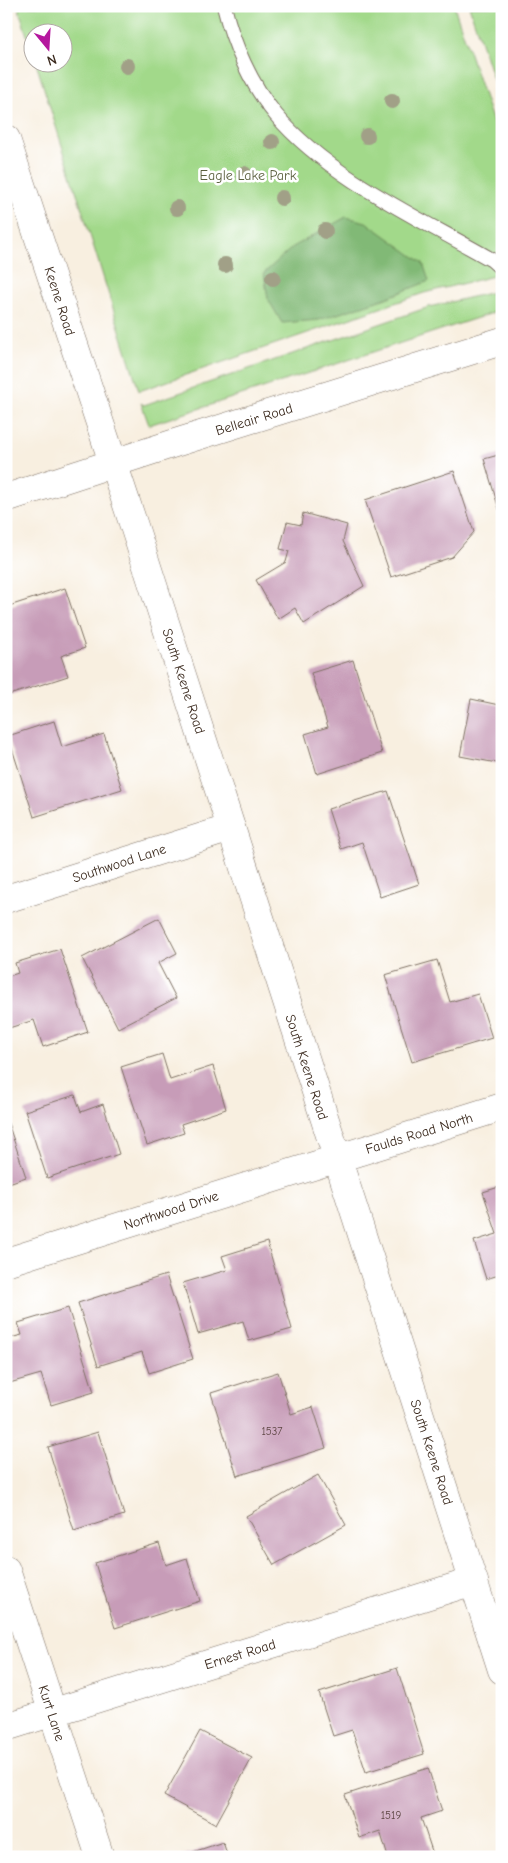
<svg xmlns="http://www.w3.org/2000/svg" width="508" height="1863" font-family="'Comic Neue',sans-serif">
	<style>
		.green { fill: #a2d98a; stroke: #6e8254 }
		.forest { fill: #81b976; stroke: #5e724a }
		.building { fill: #c79cb8 }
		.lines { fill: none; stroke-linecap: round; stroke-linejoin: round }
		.lane-casing { stroke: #7d6f62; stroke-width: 16 }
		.street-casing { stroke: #7d6f62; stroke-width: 29 }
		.secondary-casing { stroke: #7d6f62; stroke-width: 29 }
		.lane { stroke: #fff; stroke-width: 14 }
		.street { stroke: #fff; stroke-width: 28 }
		.secondary { stroke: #fff; stroke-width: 28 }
		.tree { fill: #a1a087 }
		.labels { text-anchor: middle; stroke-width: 5; stroke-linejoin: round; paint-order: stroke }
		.number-label { font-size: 11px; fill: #5e4644 }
		.park-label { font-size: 14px; fill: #5a5f3e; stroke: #fff }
		.street-label { font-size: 14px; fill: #3b2a1e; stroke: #fff }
	</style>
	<rect width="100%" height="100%" fill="#fff"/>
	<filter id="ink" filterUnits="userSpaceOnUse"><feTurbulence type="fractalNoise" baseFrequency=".02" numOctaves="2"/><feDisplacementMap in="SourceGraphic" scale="10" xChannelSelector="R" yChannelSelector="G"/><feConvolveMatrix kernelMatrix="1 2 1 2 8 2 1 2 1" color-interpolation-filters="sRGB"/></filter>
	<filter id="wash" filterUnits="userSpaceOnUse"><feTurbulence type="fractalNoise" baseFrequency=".0096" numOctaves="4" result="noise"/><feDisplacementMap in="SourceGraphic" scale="20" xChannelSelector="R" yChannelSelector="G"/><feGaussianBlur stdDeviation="1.12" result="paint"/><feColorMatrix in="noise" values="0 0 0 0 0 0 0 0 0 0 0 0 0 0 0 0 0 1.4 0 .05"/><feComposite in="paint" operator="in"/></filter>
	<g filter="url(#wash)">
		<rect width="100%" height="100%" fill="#f8efe0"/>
		<g class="green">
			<path d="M18 6H454L502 149V274L424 293 139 391 36 63 62 62V32H32V52Z"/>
			<path d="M469 6H502V106Z"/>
			<path d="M502 290V310L149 425 141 403 144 405 429 307Z"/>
		</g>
		<path class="forest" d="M346 217 366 222 423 263 429 281 386 298 319 320 282 323 268 299 264 273 293 247Z"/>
		<g id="blocks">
			<g class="building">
				<path d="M502 454V516H501L484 459Z"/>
				<path d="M454 471 474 532 452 557 391 577 365 500Z"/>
				<path d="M303 513 347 525 343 541 364 586 304 624 295 608 278 619 256 580 286 562 289 551 280 549 287 522 301 525Z"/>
				<path d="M65 588 85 648 61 656 68 676 6 696V607Z"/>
				<path d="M353 660 382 753 317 774 305 734 328 727 311 673Z"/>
				<path d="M501 696 502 764 460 756 471 699 499 705Z"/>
				<path d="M54 721 62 747 104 734 122 789 34 817 8 736Z"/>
				<path d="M388 791 419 884 380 897 362 842 341 849 328 809Z"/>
				<path d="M159 918 177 953 158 963 176 998 118 1028 82 958Z"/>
				<path d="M60 949 88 1032 43 1047 34 1020 6 1029V977L18 973 15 963Z"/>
				<path d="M437 960 450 1002 478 994 492 1038 412 1062 385 975Z"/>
				<path d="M162 1054 170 1080 213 1066 226 1109 181 1124 184 1133 147 1145 121 1067Z"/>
				<path d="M75 1095 81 1112 103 1104 119 1154 47 1178 25 1111Z"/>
				<path d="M6 1123H8L26 1177 6 1184Z"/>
				<path d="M502 1186V1274L486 1279 474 1241 497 1234 483 1192Z"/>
				<path d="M267 1242 292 1329 249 1341 243 1321 198 1334 183 1283 227 1270 222 1256Z"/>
				<path d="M166 1275 193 1359 149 1373 142 1352 98 1366 78 1303Z"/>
				<path d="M68 1308 94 1392 51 1405 41 1374 6 1384V1339L22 1335 18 1323Z"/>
				<path d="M278 1372 291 1414 313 1407 326 1448 237 1476 211 1393Z"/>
				<path d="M98 1432 124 1515 74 1531 48 1447Z"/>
				<path d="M318 1475 346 1525 274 1565 246 1516Z"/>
				<path d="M159 1543 166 1565 187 1558 200 1601 115 1628 95 1563Z"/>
				<path d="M397 1668 424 1754 366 1772 352 1730 333 1736 319 1693Z"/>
				<path d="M200 1731 252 1758 216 1824 164 1796Z"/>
				<path d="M428 1768 442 1811 421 1818 434 1857H388L380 1831 359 1838 345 1795Z"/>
				<path d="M223 1842 228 1857H181V1856Z"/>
			</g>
		</g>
	</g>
	<g filter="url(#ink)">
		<use href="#blocks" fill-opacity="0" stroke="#7d6f62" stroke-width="1"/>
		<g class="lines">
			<g class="lane-casing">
				<path id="lane" d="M224 6C233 44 251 85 276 115 328 177 421 219 492 260L502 269"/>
			</g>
			<g class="street-casing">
				<g id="street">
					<path d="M6 899 231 828"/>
					<path d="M6 1262 502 1107"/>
					<path d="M6 1570 100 1857"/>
					<path d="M6 1727 474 1581"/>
				</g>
			</g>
			<g class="secondary-casing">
				<g id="secondary">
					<path d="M6 139 134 526 502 1670"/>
					<path d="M6 498 175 443 502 341"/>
				</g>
			</g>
			<use href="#lane" class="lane"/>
			<use href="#street" class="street"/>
			<use href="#secondary" class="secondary"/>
		</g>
		<g class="tree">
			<circle cx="127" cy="66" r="8"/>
			<circle cx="392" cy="101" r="8"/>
			<circle cx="367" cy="136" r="8"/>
			<circle cx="272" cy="142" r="8"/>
			<circle cx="244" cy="174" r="8"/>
			<circle cx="282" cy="198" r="8"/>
			<circle cx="177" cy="208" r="8"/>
			<circle cx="325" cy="231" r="8"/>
			<circle cx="225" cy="265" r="8"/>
			<circle cx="273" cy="278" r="8"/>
		</g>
	</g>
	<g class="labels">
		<g class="number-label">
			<text x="272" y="1435">1537</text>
			<text x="391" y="1819">1519</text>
		</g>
		<g class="park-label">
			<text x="248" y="180">Eagle Lake Park</text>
		</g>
		<g class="street-label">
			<text transform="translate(60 301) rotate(72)" y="5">Keene Road</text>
			<text transform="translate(254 419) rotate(-17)" y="5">Belleair Road</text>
			<text transform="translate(184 681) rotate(72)" y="5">South Keene Road</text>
			<text transform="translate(119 863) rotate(-18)" y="5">Southwood Lane</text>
			<text transform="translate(307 1067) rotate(72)" y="5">South Keene Road</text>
			<text transform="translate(419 1133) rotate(-17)" y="5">Faulds Road North</text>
			<text transform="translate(171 1210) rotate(-18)" y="5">Northwood Drive</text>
			<text transform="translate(432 1452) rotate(72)" y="5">South Keene Road</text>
			<text transform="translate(240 1654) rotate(-17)" y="5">Ernest Road</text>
			<text transform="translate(52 1713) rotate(72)" y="5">Kurt Lane</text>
		</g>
	</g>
	<rect width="508" height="1863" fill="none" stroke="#fff" stroke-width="25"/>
	<g transform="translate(48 48) rotate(162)"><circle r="24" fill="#ffffff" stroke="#b1aaa5"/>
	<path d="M0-4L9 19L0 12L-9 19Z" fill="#b5179e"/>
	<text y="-8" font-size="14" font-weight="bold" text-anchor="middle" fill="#3b2a1e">N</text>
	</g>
</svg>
